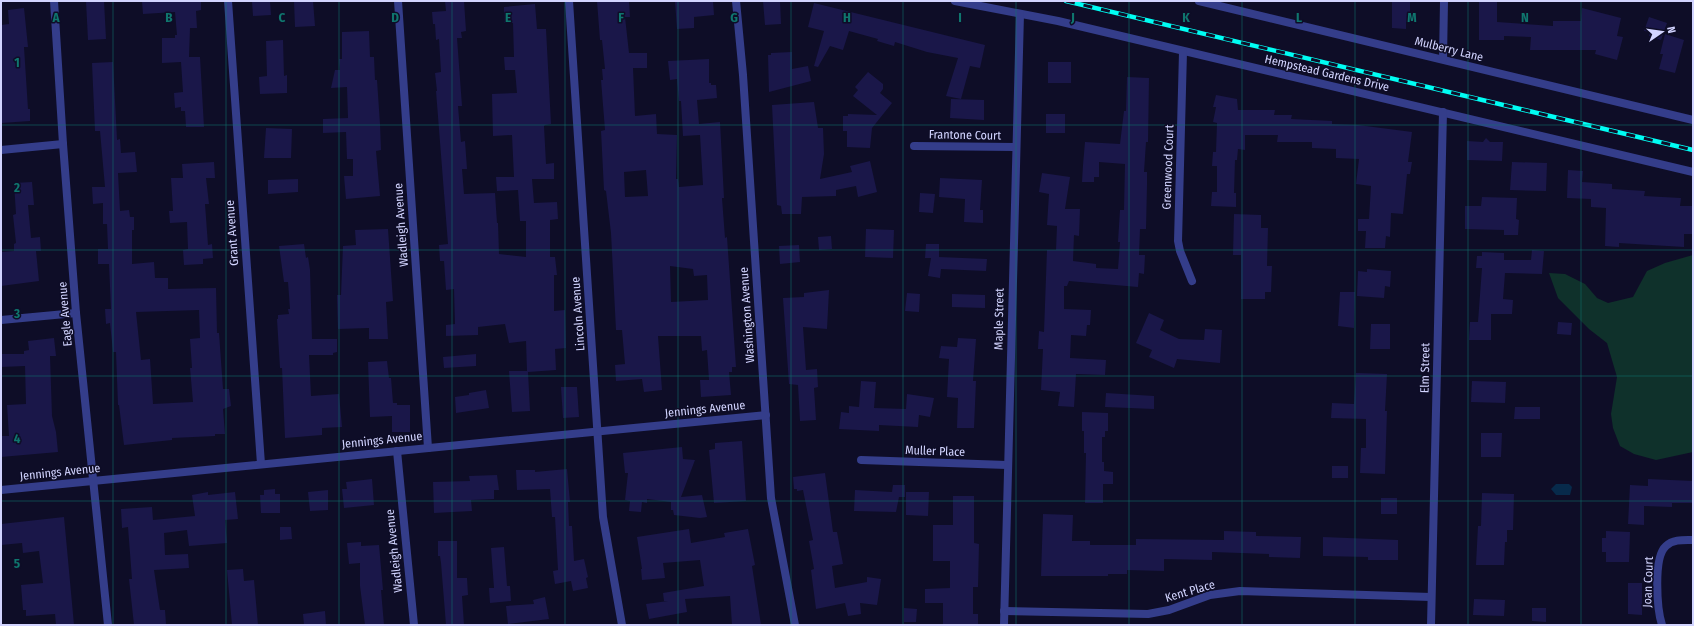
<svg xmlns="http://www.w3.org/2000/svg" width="1694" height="626" font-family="'Fira Sans Condensed',sans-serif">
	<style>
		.green { fill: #0f312b }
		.water { fill: #072a4b }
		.building { fill: #1a1749; fill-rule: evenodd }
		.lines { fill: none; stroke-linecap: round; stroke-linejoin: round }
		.minor { stroke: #343d8a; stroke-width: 8 }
		.tertiary { stroke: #343d8a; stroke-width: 8 }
		.rail-casing { stroke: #00fdf3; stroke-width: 4.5 }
		.rail { stroke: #0e0d27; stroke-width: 3; stroke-dasharray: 9; stroke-linecap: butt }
		.grid { fill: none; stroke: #0f766e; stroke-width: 1; stroke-opacity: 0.55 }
		.labels { text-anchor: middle; stroke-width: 3; stroke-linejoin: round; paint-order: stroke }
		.street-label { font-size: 12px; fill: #d2d4ff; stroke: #0e0d27 }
		.grid-label { font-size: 13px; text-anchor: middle; font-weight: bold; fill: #0f766e; stroke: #0e0d27; stroke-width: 3; stroke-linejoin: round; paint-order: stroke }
	</style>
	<rect width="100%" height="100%" fill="#0e0d27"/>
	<path class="green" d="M1693 255V452L1656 460 1634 454 1620 446 1613 428 1611 414 1617 377 1607 343 1589 329 1558 298 1549 273 1565 274 1585 284 1597 298 1608 303 1633 297 1647 271 1665 263Z"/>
	<path class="water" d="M1556 484H1569L1572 487 1570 495H1556L1551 489Z"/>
	<g class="building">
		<path d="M86 1H104L106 39 88 40Z"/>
		<path d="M142 1H201V10L196 11 197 28H190L189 57H200L204 127H186L185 111H181V107L175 108 174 93 183 92 181 62 162 63V38H175V35H177L175 12 143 14Z"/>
		<path d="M252 1H270L271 15 253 16Z"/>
		<path d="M294 1H313L315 26 295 27Z"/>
		<path d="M445 1H464L466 31 461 32 462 38H457L462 106H458L461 142 465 141 467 169H462L464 194 495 193 497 223H498L499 254 526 257V221H520L518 190 497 191 496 177H514L512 135 493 136 492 94 517 93 515 70H505L504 57H514L513 23H504V7L535 4 537 29H546L551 124 545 125 544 126 546 164 554 163V179H532L534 203 557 202 558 219 550 220V257H555L557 275H554V311L565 310 566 348 555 349 556 370 528 372 530 411 512 412 509 371H527L526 341 509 343 505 324 478 327V335L446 336V325L455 324 454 289 446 290 444 261H440L439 245 448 244 436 91H437L435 73 441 72 439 39 436 40 435 24H433L432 12 446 11Z"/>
		<path d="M597 1H629L630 17H625L629 53H647V68H633L635 116 656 114 657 134 677 135 676 179H678L679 187 703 185 700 135 683 136 681 101H679L677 79 670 80 668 61 709 59V83H711V85H716L717 98 697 100 699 124 720 122 724 198H722L725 238 727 237 736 367H732V372H729L731 395 701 397 700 380H709L707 350 702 351 701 336H658L662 390 644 392 642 379 616 381 615 365 625 364 622 330H616L611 233 606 191 604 190 601 131 605 130 601 80H603L602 69H605L602 40H600ZM646 170 648 196 625 197 624 172ZM670 266 693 269 694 276 707 275 708 300 671 302Z"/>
		<path d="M675 1H713L714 15 694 17V28L677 29Z"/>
		<path d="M763 1H780L781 24 765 25Z"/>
		<path d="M1392 1H1410V22H1406V29L1392 28Z"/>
		<path d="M1479 1H1497V22L1553 26V21H1581L1582 8 1621 18 1617 36 1623 37 1617 60 1595 54 1596 50H1530L1531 37 1504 36V40H1479Z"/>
		<path d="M814 3 985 45 980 68 970 66 961 99 946 96 958 58 927 52 895 42 894 46 877 41 878 39 849 31 843 50 830 46 818 67 814 66 824 31 808 27Z"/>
		<path d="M24 8 28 47H24L28 109H30V121L1 123V25L9 24 8 10Z"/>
		<path d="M1649 17 1667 23 1661 40 1649 36 1650 32 1644 31Z"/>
		<path d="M369 31 370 57H374L375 80H377L380 124 381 150 376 151 380 196 346 199 344 176H353V159H347L346 132 323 133V119L348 118 347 87 331 88 335 70H340L339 59H342V32Z"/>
		<path d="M1665 34 1684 40 1675 73 1659 69 1663 54H1660Z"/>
		<path d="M283 40 284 76 287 75V93L260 94 259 77 267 76 266 41Z"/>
		<path d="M792 52V69L808 66 811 81 769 92 768 55H771V53Z"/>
		<path d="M113 62 117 140 120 139 121 153 135 152 137 172 118 173 120 211 129 210 130 217H134V230H132V264L154 262 155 278H168V289L216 288 217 333H219L223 389H229L231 406 223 409 225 434H215V436L172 438V440L124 445 119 405H118L116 352H113L110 323 106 324 105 309H111L109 264H98V249H108L107 224H103V203L93 204 92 187H105L100 131H95L92 63ZM199 310 200 338 190 339 192 368H190L193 402 153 404 150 359 141 360 136 312Z"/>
		<rect x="1048" y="62" width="23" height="21"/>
		<path d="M868 72 883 84V89L880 93 892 103 872 128 870 148 847 147V131H843V116H848V114L877 115 853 96 858 90 855 87Z"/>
		<path d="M1127 77 1149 78 1148 142H1146L1144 172H1147V185L1146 229H1140L1139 255H1145L1144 274 1139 273 1138 287 1069 281 1067 286H1064V309L1091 310 1090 325H1087L1086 336 1071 335 1070 358 1106 360 1105 375 1076 374 1074 407 1058 406 1060 392 1041 390 1043 349H1038L1039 331 1044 332 1047 250H1056L1057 226 1047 225 1049 194 1039 192 1042 173 1070 177 1065 209H1080L1079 236 1074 235 1073 261 1096 264V268L1118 269 1120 242H1118L1120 210H1124L1125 164 1099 162V177H1094V182H1082L1083 165 1085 142 1120 144 1124 111H1126Z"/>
		<path d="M1216 95 1237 99 1238 110H1275L1274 115H1292L1291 119 1332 121V124L1358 125 1412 132 1408 162H1412L1410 174H1407L1403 214 1391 213 1390 237 1386 236 1385 248H1365L1366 231H1358V219H1369L1371 186 1356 184 1359 159 1336 158V149L1312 148V142H1277L1278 135H1245V150L1238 149 1237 160H1235L1234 193H1236V207L1211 206 1212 192H1217V166H1212L1213 152H1216L1217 123 1213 122 1216 107H1213Z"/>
		<path d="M951 99 984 100V120L950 118Z"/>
		<path d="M814 102 818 128H823L824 154 820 179 852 172 850 166 870 161 877 192 858 197 856 186 836 190V196L802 197 801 214H782L781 206 777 205 772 105Z"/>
		<rect x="1046" y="114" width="19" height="19"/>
		<path d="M266 128 292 129 291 158H264Z"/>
		<path d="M1486 138 1490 142H1503L1502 161 1467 160V141L1483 142Z"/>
		<path d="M214 162 215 178H206L209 204H205L208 245 212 244 213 258 203 259V264L184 265 183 250 188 249 187 222 170 223 169 211H173L171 178H183L182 164Z"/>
		<path d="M1512 162 1547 163 1546 191 1510 190Z"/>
		<path d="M1568 170 1583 171 1582 182 1612 184V189L1645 191 1644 196 1681 198 1680 206H1693V234H1684V247L1619 243V247L1605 246 1606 208 1591 207V199L1567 198Z"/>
		<path d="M940 178 982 180 980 210H983V223L964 222 965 199 939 197Z"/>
		<path d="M298 179V192L268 194V180Z"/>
		<path d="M32 182 34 205H28L31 238 40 237 41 251H36L39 281 1 286V252L14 251V244L16 243 13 215 16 214 14 183Z"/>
		<path d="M920 193 935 194 933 213 919 212Z"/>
		<path d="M1482 197 1517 198 1516 219 1519 220 1518 235H1504V230L1465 229V206H1481Z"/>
		<path d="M1234 214 1261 215V228H1268L1267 266H1272L1271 292H1265V299H1241V255H1233Z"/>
		<path d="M388 229 393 301 386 302 388 339H369V328L338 329 337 295H341L343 246 356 245 355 230Z"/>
		<path d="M866 229 894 230 893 258 865 257Z"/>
		<path d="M831 236 832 249 819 250 818 237Z"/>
		<path d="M304 244 306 258 308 257 310 270 312 339H337V352L333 353V355H309L311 396 339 394 342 427 322 428V435L285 438 282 368H280L277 319H278V315L289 314 288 309H290L288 282H284L279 246Z"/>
		<path d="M926 244H939V257L987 259 986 271 941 269 940 278 928 276 931 258H925Z"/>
		<path d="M799 245 800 262 780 264 779 246Z"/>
		<path d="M1532 250 1544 251 1542 274 1505 273 1503 299 1513 300 1512 314H1491V340H1469L1470 322H1478L1482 268H1476L1477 256H1482V252L1504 253V260H1531Z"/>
		<path d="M1367 269 1391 271 1390 287 1385 286 1384 298 1357 296 1358 271 1367 272Z"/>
		<path d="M829 290 827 329 803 327 806 370 817 369 818 387 814 388 816 420 800 421 798 385 789 384 783 298 804 297V293Z"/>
		<path d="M1340 292H1355L1354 328 1338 326Z"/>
		<path d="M907 293 920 294 919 312 905 311Z"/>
		<path d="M952 294 985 295V308L952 307Z"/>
		<path d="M1149 313 1164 320 1160 330 1179 339 1204 340 1205 329 1222 330 1220 363 1177 359 1174 368 1149 357 1152 350 1136 343Z"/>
		<path d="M1558 322 1572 323 1571 335 1557 334Z"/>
		<path d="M1371 324H1390V349H1370Z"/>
		<path d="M54 338 56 356H50L52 416 56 432 58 452 1 457V436H9L7 405 26 404 25 366 1 367V354H24V351L29 350 28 341Z"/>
		<path d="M958 338 976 339 973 381H976L974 428H957L958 398 947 397 949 359 939 358 941 346 957 347Z"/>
		<path d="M476 354V366L444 368 443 357Z"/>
		<path d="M387 361 389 378H391L393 403H397V405H410V432H392V416L370 417 368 362Z"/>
		<path d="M1356 373 1387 374 1385 411H1387L1385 474 1360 473 1361 448H1366V419L1331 418 1332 403 1354 404Z"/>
		<path d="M861 381 876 382 874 408 906 409 907 394 934 398 930 417 919 415 918 427 879 425V431L839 429 841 412 849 413V406L859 407Z"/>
		<path d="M1472 381 1506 382 1505 403 1471 402Z"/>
		<path d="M561 387H577L579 417 563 418Z"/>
		<path d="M486 390 489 408 456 413 455 397 469 395V393Z"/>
		<path d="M1106 393 1154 396V409L1105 407Z"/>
		<path d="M1515 407H1540V419H1514Z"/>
		<path d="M1082 412 1108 413V431H1105V437H1102V462H1104V471L1113 472V484H1103V503H1085L1086 453H1084V431H1082Z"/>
		<path d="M1481 433H1502L1501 457H1481Z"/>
		<path d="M742 441 746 501 714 503 709 450 715 449V443Z"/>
		<path d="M682 447 683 459 695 460 681 497 702 495 707 517 700 518 674 515 673 510H671V502L647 499V503L642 502 641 512 629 511 630 501 625 500 628 473H625L623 453Z"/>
		<rect x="1332" y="466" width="16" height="12"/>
		<path d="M567 469 570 502H568L569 526H572L574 561 584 559 588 577 586 578 588 588 573 591 571 581 555 584 553 571 558 570 555 517H552L550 489 517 490 516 470H535V472Z"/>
		<path d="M825 473 833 532H837L843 564 832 566 835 588 867 582V577L881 579 877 605 860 603 861 614 848 616 845 603 816 609 811 570 814 569 809 541 813 540 803 490 797 491V489H794L793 477Z"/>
		<path d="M497 475 499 490H494V499L471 500 472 511 434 513 433 482 470 481 469 476Z"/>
		<path d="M372 479 374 505 344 508 342 489H347L346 482Z"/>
		<path d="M1648 479 1693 481V503H1672V507L1644 506V525L1628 524 1630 485 1648 486Z"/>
		<path d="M893 485H905V497H899L896 512 854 511 855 490 892 492Z"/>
		<path d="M275 489V494H280V513H261L260 495H264V490Z"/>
		<path d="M328 490V510L310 511 308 492Z"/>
		<path d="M208 492V495L235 492 238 519 225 520 227 543 189 546 187 530 164 533 165 555 188 554 189 568 154 570 160 610H165L166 624 134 625 129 579H132L128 527 122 528 121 509 152 507 153 520 195 516 192 495Z"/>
		<path d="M906 492H929L928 516 906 515Z"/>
		<path d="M1482 493 1514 494 1513 530H1507V542H1505L1504 565H1476L1478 526H1481Z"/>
		<path d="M953 496H974V543L979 544 978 587H973V614H978V625H943V603H925V589L950 588V561H933V525H953Z"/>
		<rect x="1381" y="498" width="16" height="16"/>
		<path d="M1043 514 1073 515 1072 541H1090V545H1136V539L1224 540V531L1256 532V536L1301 537 1300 558 1269 557V554L1212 552V560L1164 559V571L1127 570V574H1108V576H1041Z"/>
		<path d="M64 517 67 549 74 625H56L55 614 26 616V610H23L21 585 43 583 39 551 23 553 22 543 1 545V524Z"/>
		<path d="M280 527H291L292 539 280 540Z"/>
		<path d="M689 529 691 543 725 537 724 533 748 529 755 565 752 566 761 625H732L730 596 685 599 687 612 649 619 646 604 668 601H664L663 593 704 586 700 560 663 563 665 578 642 580 641 569H642L637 537Z"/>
		<path d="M1606 531 1630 532 1629 562H1606V552H1602V538H1606Z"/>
		<path d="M1323 537 1398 540V560H1368V557L1323 556Z"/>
		<path d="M438 541H457V578H467L468 595 462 596 464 625H446L441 563 440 556H438Z"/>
		<path d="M361 542V546L379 545 383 590H381L384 625H365L360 586V563L349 564 347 543Z"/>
		<path d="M504 547 507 586H510L511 601 490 603 489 588H494L491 548Z"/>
		<path d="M243 569 244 581 254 580 258 625H232L227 570Z"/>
		<path d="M1628 583H1642V615L1628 614Z"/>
		<path d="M545 597 549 619 508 624 506 606 534 604 533 600Z"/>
		<path d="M1474 599 1505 600 1504 616 1473 615Z"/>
		<path d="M904 608 917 609 916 622H904Z"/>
		<path d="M1532 608H1546V622L1532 621Z"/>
		<path d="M325 611 326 625H304L303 614Z"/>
	</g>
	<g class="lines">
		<g class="minor">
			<path d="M228 1 261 464"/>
			<path d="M398 1 428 448"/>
			<path d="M569 1 603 517 622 625"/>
			<path d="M736 1 743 75 771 498 795 625"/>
			<path d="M955 1 1058 21 1693 172"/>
			<path d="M1199 1 1693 120"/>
			<path d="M1183 52 1178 241 1180 251 1192 281"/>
			<path d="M1443 59 1444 1"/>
			<path d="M914 146 1015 147"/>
			<path d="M1 150 63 144"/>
			<path d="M1 320 76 313"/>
			<path d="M397 451 414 625"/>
			<path d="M861 460 1007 465"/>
			<path d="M1 490 766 415"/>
			<path d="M1004 611 1148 614 1169 610 1210 595 1240 591 1431 597"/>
			<path d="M1004 625 1020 14"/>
			<path d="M1431 625 1443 112"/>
			<path d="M1662 625C1657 609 1653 557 1666 546 1673 539 1684 540 1693 540"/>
		</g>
		<path class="tertiary" d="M54 1 63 144 76 313 108 625"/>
		<g class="rail-casing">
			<path id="rail" d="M1066 1 1693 150"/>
		</g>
		<use href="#rail" class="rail"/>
	</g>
	<path class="grid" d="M113 1V625M226 1V625M339 1V625M452 1V625M565 1V625M678 1V625M791 1V625M903 1V625M1016 1V625M1129 1V625M1242 1V625M1355 1V625M1468 1V625M1581 1V625M1 125H1693M1 250H1693M1 376H1693M1 501H1693"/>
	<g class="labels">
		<g class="street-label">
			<text transform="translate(1449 49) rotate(14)" y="4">Mulberry Lane</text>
			<text transform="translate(1327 73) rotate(13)" y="4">Hempstead Gardens Drive</text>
			<text transform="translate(965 135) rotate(1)" y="4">Frantone Court</text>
			<text transform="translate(1168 167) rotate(-88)" y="4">Greenwood Court</text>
			<text transform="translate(401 225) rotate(-94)" y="4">Wadleigh Avenue</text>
			<text transform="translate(232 233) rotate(-94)" y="4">Grant Avenue</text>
			<text transform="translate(65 314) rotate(-95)" y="4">Eagle Avenue</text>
			<text transform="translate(578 314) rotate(-94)" y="4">Lincoln Avenue</text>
			<text transform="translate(747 315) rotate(-94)" y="4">Washington Avenue</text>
			<text transform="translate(999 319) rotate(-89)" y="4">Maple Street</text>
			<text transform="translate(1425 368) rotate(-89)" y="4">Elm Street</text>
			<text transform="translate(705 409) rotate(-6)" y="4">Jennings Avenue</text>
			<text transform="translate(382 440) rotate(-6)" y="4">Jennings Avenue</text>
			<text transform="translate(935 451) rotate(2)" y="4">Muller Place</text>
			<text transform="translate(60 472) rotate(-6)" y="4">Jennings Avenue</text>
			<text transform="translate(394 551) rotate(-96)" y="4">Wadleigh Avenue</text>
			<text transform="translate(1648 582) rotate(-88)" y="4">Joan Court</text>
			<text transform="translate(1190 591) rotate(-16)" y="4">Kent Place</text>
		</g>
	</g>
	<g class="grid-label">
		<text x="56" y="22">A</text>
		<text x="169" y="22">B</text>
		<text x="282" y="22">C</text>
		<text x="395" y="22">D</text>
		<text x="508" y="22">E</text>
		<text x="621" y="22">F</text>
		<text x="734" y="22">G</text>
		<text x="847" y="22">H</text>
		<text x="960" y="22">I</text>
		<text x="1073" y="22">J</text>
		<text x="1186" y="22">K</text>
		<text x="1299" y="22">L</text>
		<text x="1412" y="22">M</text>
		<text x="1525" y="22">N</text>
		<text x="17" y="67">1</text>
		<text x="17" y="192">2</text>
		<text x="17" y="318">3</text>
		<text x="17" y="443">4</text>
		<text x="17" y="568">5</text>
	</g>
	<rect width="1694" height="626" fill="none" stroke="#d2d4ff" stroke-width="4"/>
	<g transform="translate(1662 32) rotate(77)" stroke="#0e0d27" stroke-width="3" paint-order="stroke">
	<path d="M0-3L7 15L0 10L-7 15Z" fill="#d2d4ff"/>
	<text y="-6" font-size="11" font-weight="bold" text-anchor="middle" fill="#d2d4ff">N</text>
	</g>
</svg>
